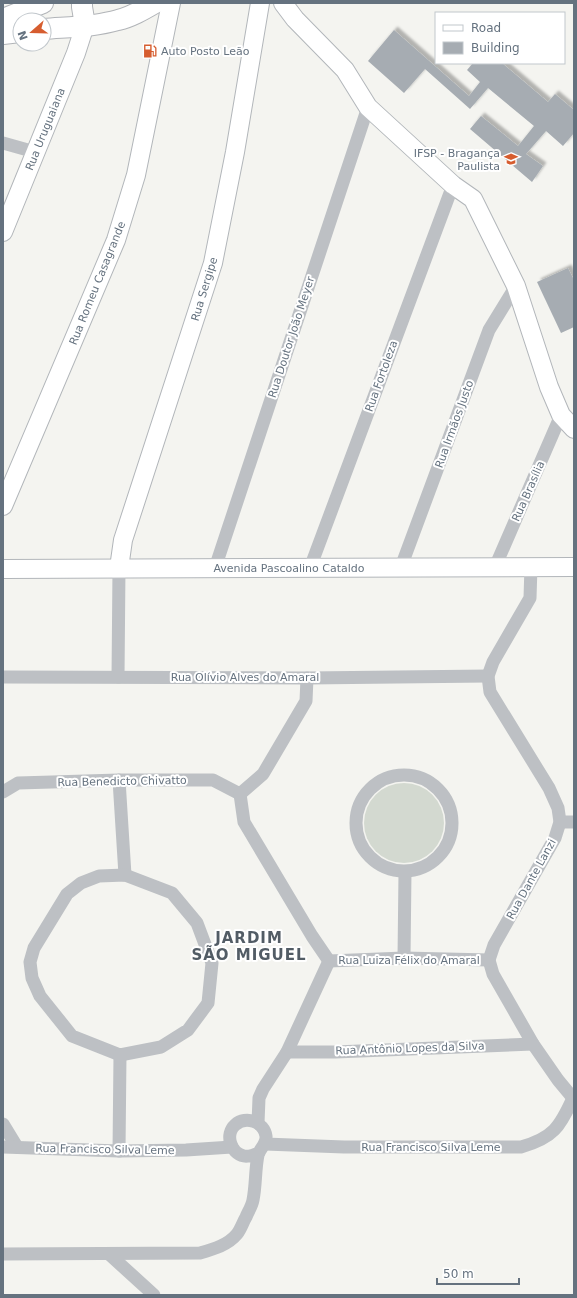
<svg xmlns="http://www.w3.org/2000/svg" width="577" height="1298" font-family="'DejaVu Sans',sans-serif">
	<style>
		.green { fill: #d3d9d0 }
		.building { fill: #a6acb2; filter: url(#shadow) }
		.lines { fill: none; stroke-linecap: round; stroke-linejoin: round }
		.secondary-casing { stroke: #b2b6ba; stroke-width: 20 }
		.primary-casing { stroke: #b1b4b8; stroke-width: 22 }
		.street { stroke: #bdc0c4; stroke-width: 13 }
		.secondary { stroke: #fff; stroke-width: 18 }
		.primary { stroke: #fff; stroke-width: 20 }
		.labels { text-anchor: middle; stroke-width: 4; stroke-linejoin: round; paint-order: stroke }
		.poi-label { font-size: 11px; fill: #65727f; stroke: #fff; text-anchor: start }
		.street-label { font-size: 11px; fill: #65727f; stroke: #fff }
		.district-label { font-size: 15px; font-weight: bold; letter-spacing: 1px; fill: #525c65; stroke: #fff }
	</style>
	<defs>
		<filter id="shadow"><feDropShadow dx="3.5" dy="-3.5" stdDeviation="1" flood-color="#0004"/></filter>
	</defs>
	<rect width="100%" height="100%" fill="#f4f4f0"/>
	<circle class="green" cx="404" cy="823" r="40"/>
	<g class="building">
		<path d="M394 30 469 96 480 82 467 70 473 63H502L548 102 555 94 574 110V133L563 146 546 131 526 154 543 166 532 182 470 129 481 116 518 146 534 126 488 88 470 109 425 69 404 93 368 61Z"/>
		<path d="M568 268 574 280V327L561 333 537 282Z"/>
	</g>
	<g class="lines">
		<g class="secondary-casing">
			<g id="secondary">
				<path d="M283 3 295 19 345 70 368 107 453 185 473 199 516 286 549 387 561 415 574 429"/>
				<path d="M3 232 76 53 85 25"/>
				<path d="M3 506 116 240 136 175 171 3"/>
				<path d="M119 568 123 540 213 263 235 152 260 3"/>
				<path d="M3 569 574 567"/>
			</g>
		</g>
		<g class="primary-casing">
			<g id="primary">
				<path d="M82 3V7L85 25"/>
				<path d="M3 19 43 3"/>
				<path d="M44 29C68 27 94 27 118 20 131 17 143 10 155 3"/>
				<path d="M3 34 20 32"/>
			</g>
		</g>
		<g class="street">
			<path d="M3 143 35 152"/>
			<path d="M531 566 530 598 493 662 488 676 490 692 549 788 558 808 560 822 555 838 494 945 489 960 493 974 533 1044 558 1080 573 1098"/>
			<path d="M401 567 489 330 516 286"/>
			<path d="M495 567 561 415"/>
			<path d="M215 568 368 107"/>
			<path d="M310 568 453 185"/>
			<path d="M3 677 307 678 488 676"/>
			<path d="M118 677 119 568"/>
			<circle cx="404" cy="823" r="48"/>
			<path d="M119 780 125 875"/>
			<path d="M3 792 18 783 119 780H213L240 794"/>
			<path d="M240 794 244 822 312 936 329 961"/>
			<path d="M240 794 263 774 306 701 307 678"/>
			<path d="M560 822H574"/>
			<path d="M125 875 172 893 197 923 212 963 208 1003 188 1030 161 1047 120 1055 72 1036 40 996 32 978 30 962 34 948 67 894 81 883 99 876Z"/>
			<path d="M404 958 405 872"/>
			<path d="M329 961 404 958 489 960"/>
			<path d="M287 1052H335L533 1044"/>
			<path d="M258 1123 259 1098 263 1089 287 1052 329 961"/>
			<path d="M3 1124 17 1147"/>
			<path d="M265 1144 344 1147H521C553 1138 560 1127 573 1098H574"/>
			<path d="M3 1147 119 1151 186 1150 232 1147"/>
			<path d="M119 1151 120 1055"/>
			<path d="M3 1254 200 1253C214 1249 228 1245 237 1234 241 1229 243 1222 246 1217 248 1212 252 1206 253 1200 256 1185 255 1170 258 1155 260 1148 267 1144 266 1136 264 1122 246 1115 235 1125 225 1134 230 1153 244 1156 249 1157 254 1155 259 1153"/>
			<path d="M110 1255 154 1295"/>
		</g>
		<use href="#secondary" class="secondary"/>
		<use href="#primary" class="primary"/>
	</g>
	<defs>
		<g id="fuel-bare" transform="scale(1.08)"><path d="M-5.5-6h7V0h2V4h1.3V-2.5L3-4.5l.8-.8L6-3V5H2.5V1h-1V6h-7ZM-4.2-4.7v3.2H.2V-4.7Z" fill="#d65d2f" stroke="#fff" stroke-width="2.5" paint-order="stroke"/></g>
		<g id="university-bare" transform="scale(1.08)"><path d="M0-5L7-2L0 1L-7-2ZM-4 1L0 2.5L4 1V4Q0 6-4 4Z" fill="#d65d2f" stroke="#fff" stroke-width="2.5" paint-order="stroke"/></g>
	</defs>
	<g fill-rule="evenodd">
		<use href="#fuel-bare" x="150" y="51"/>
		<use href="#university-bare" x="511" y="159"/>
	</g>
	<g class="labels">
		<g class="poi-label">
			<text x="161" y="55">Auto Posto Leão</text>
			<text x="500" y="157" text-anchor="end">IFSP - Bragança<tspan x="500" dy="13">Paulista</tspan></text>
		</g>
		<g class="street-label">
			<text transform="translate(45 129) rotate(-68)" y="4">Rua Uruguaiana</text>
			<text transform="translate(97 283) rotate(-68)" y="4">Rua Romeu Casagrande</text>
			<text transform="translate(204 289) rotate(-73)" y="4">Rua Sergipe</text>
			<text transform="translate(291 337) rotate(-72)" y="4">Rua Doutor João Meyer</text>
			<text transform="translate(381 376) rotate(-70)" y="4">Rua Fortoleza</text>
			<text transform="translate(454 424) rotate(-70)" y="4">Rua Irmãos Justo</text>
			<text transform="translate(528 491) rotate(-66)" y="4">Rua Brasília</text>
			<text x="289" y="572">Avenida Pascoalino Cataldo</text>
			<text x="245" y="681">Rua Olívio Alves do Amaral</text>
			<text transform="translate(122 781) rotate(-1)" y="4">Rua Benedicto Chivatto</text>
			<text transform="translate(531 879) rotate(-61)" y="4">Rua Dante Lanzi</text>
			<text x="409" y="964">Rua Luiza Félix do Amaral</text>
			<text transform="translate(410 1048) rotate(-2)" y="4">Rua Antônio Lopes da Silva</text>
			<text x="431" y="1151">Rua Francisco Silva Leme</text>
			<text transform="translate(105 1149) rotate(1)" y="4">Rua Francisco Silva Leme</text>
		</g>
		<g class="district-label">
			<text x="249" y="943">JARDIM<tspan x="249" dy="17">SÃO MIGUEL</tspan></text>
		</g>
	</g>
	<rect width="577" height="1298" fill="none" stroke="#65727f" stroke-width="8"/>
	<rect x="435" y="12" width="130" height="52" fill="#ffffff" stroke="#c1c7cc"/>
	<rect x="443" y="25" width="20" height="6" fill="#ffffff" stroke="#c1c7cc"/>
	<text x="471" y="32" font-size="12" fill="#65727f">Road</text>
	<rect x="443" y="42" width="20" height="12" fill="#a6acb2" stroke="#c1c7cc"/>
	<text x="471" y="52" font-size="12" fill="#65727f">Building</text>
	<g transform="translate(32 32) rotate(250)"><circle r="19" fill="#ffffff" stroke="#c1c7cc"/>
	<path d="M0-3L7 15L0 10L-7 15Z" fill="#d65d2f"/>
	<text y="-6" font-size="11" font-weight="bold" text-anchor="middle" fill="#65727f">N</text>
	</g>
	<path d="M437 1278v6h82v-6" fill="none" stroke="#65727f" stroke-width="2"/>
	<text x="443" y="1278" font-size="12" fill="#65727f" stroke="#ffffff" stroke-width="3" paint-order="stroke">50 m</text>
</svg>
